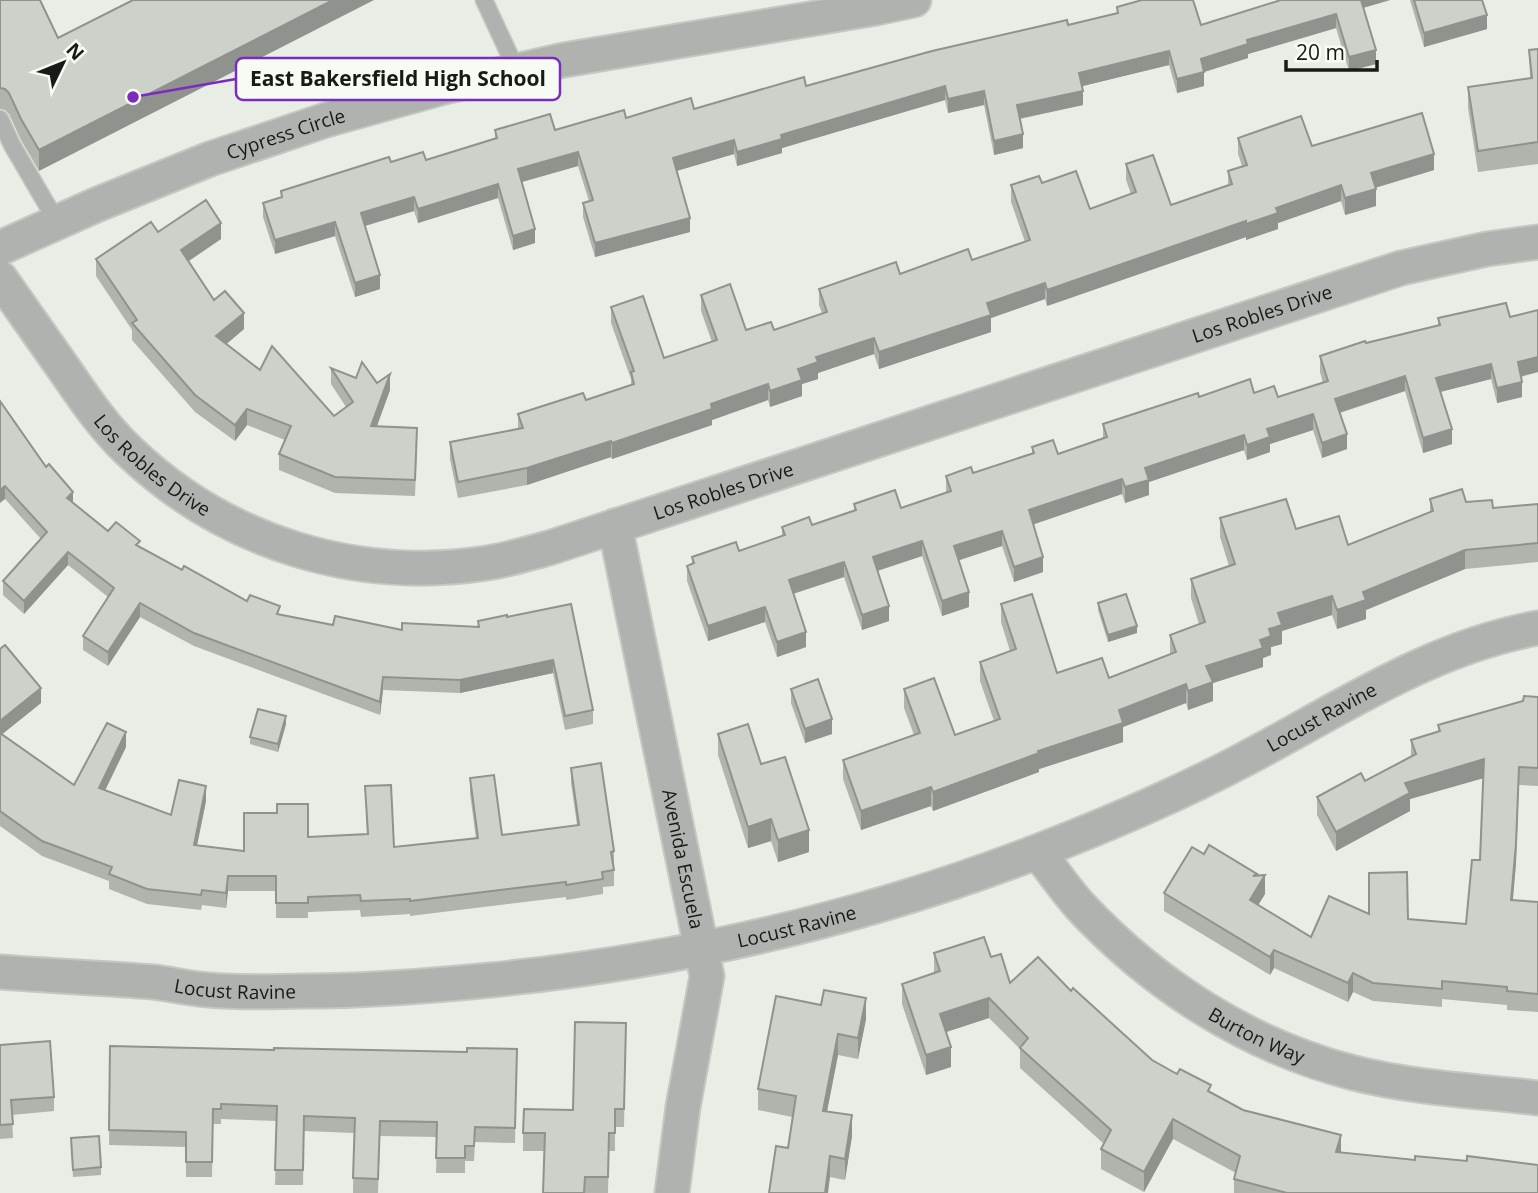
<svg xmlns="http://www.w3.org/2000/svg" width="1538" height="1193" font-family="'Open Sans',sans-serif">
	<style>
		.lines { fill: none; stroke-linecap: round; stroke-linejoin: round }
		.service-casing { stroke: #c3c8c0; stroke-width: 19 }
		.minor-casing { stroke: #c3c8c0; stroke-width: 37 }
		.service { stroke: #b0b2af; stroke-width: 16 }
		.minor { stroke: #b0b2af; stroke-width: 33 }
		.wall { fill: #afb4ad }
		.shaded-wall { fill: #8f928d }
		.building { fill: #ccd1c9; stroke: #8f928d; stroke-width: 2 }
		.labels { text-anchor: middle; stroke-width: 5; stroke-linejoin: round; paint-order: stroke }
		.street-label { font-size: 19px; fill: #181a17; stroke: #f6fbf3 }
		.leader { fill: none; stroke: #7b2cbf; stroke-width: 2.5 }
		.callout-dot { fill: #7b2cbf; stroke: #f6fbf3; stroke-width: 2.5 }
		.callout { fill: #f6fbf3; stroke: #7b2cbf; stroke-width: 2.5 }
		.callout-label { font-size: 21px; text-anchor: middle; font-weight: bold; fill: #181a17 }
	</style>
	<rect width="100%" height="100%" fill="#e8eee5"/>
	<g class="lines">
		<g class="service-casing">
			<g id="service">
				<path d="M484 0 517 71"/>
				<path d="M0 119 12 145 57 222"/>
			</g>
		</g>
		<g class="minor-casing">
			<g id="minor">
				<path id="s1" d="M0 248 96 205 210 159 326 120 444 87 564 60 876 8 914 0"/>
				<path id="s2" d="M0 278C21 308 43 339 64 369 84 398 104 428 130 452 226 543 356 583 487 563 508 560 529 553 549 548L1401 268 1487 249 1538 242"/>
				<path id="s3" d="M615 526 707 976 683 1107 672 1193"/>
				<path id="s4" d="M1038 852C1052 870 1065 889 1080 906 1154 985 1248 1046 1354 1073 1414 1088 1477 1091 1538 1098"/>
				<path id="s5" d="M0 972C51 976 102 978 153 982 172 984 190 989 209 990 241 993 274 992 306 991 368 991 429 986 491 980 678 961 863 919 1039 851 1109 824 1179 794 1245 759 1340 709 1431 647 1538 628"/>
			</g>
		</g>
		<use href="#service" class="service"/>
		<use href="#minor" class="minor"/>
	</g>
	<g class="wall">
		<path d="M0 0 58 38 39 171 21 140 9 114 5 110 0 109Z"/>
		<path d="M1277 0H1390L1363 8 1376 64 1349 71 1336 28 1248 54V58L1204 72V86L1177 93 1169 65 1082 86 1083 105 1020 119 1023 148 994 155 984 105 948 113 945 100 782 148V153L737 166 734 154 676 171 690 232 595 257 583 217V203L589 201 578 166 522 182 535 243 513 250 498 198 418 223 414 211 365 226 380 289 355 297 335 236 275 254 263 217V203L281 198V191L391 162 426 160 495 138V130H555L626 118 694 109 806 86 1117 13V7L1201 25 1278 2Z"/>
		<path d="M1410 0H1482L1487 29 1424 47Z"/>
		<path d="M1538 49V164L1478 172 1468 108V87L1530 78 1529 50Z"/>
		<path d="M1238 138 1312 146 1434 170 1375 188 1376 206 1345 215 1341 201 1278 223V229L1246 240V237L1047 306 1045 299 991 318V332L879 369 874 354 818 373V379L802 384V396L770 407 768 400 712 420V425L612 459 611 457 527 485 458 498 450 459V442L518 429V414L586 400 631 385V379L611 323V307L664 358 712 342 701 311V295L746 330H774L822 313 819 305V289L972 260 1025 242 1011 202V185L1042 183 1090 209 1131 194 1126 180V164L1171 205 1228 185V171L1242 166 1238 154Z"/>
		<path d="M158 232 221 239 189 261 214 300 244 329 226 344 260 370 334 416 346 407 331 384V368L356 378 377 383 390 390 377 426 417 444 415 496 335 493 279 470V454L285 440 247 425 235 441 195 412 132 340V330L96 276V259Z"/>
		<path d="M1538 310V372L1521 377 1522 397 1497 403 1491 379 1440 392 1452 444 1423 453 1405 391 1340 413 1347 449 1322 458 1313 430 1270 444V452L1247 460 1244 450 1149 482V495L1125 503 1122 494 1033 524 1043 572 1014 582 1002 546 958 560 969 607 942 616 922 556 878 571 889 621 862 630 844 577 793 594 806 647 777 657 765 622 708 641 687 581V566L692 564V557L739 551 782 536V527L812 525 854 510V504L901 508 946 492V476L973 473 1032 454V447L1058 454 1103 438V424L1199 397 1254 393 1278 397 1323 383 1320 372V356L1366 343 1438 325V318L1510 317Z"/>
		<path d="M0 401 73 503 108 531 182 570 247 601 280 615 333 625 402 630 478 627V621L507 617 571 604 593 710V724L565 730 553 673 460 693 383 690 380 715 194 646 140 617 108 666 83 650V636L108 597 68 565 24 614 3 595V581L41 539 5 499Z"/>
		<path d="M1430 499 1466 502 1493 508 1538 504V562L1465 569 1366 610V619L1337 629 1332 615 1282 631V644L1271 647V655L1263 658V667L1213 683V701L1188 710 1186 703 1123 727V742L1039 769V772L933 811 931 806 861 830 843 779V760L914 735 904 708V689L955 735 994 721 980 681V662L1010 651 1001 622V604L1057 673 1109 678 1170 654V635L1199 624 1191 598V579L1229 566 1220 537V518L1296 529 1348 545 1430 513Z"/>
		<path d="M1098 603 1137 633 1108 642 1098 610Z"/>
		<path d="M0 649 41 703 2 734 74 785 126 747 105 790 171 815 206 801 197 845 244 851 308 837 367 834 365 786 394 847 476 839 470 793V778L502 835 577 825 571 783V768L614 851V886L603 887V894L566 900V897L410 916V914L361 917 360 910 308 912V918H276V891H228L226 908 202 905 201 910 147 904 109 889V881L42 856 0 826Z"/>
		<path d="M791 689 832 734 805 743 791 703Z"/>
		<path d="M1538 697V786L1519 785 1516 863 1513 900 1538 902V1012L1507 1010V1005L1442 999V1007L1373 1001 1353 992 1348 1002 1274 968 1270 975 1164 911V893L1204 854 1257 876 1265 894 1258 905 1311 937 1369 914 1408 919 1466 924 1480 860 1483 778 1410 799V811L1336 851 1317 815V797L1365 781 1411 757V740L1438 732V725Z"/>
		<path d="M286 724 278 752 250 744V737Z"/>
		<path d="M718 734 761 764 809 852 778 862 771 841 748 848 718 755Z"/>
		<path d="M934 953 991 957 1010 983 1071 991 1152 1060 1243 1110 1341 1152 1538 1193H1234V1179L1236 1173 1173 1139 1144 1192 1101 1169V1149L1104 1144 1020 1068V1049L989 1018 946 1032 951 1067 926 1075 902 1004V984L934 973Z"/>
		<path d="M776 996 866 1019 858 1059 838 1055 827 1111 852 1136 845 1180 830 1177 788 1148 792 1117 758 1110V1089Z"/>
		<path d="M626 1023 624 1127H615V1151H609L608 1193H543L544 1151H523V1133L573 1110Z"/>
		<path d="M0 1045 54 1097V1111L12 1115 13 1138 0 1139Z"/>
		<path d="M110 1046 274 1050 467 1052 517 1049 515 1143 475 1142 474 1161H465V1173H436L437 1137 380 1136 378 1193H353L354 1133 304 1131 303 1185H275L277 1121 221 1119V1124H213L212 1177H186V1147L109 1145Z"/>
		<path d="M71 1146 101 1167V1175L73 1177Z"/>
	</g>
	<g class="shaded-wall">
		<path d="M333 0H374L39 171V150Z"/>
		<path d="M1359 0H1390L1359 9Z"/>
		<path d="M1336 14V28L1248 54V58L1204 72V86L1177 93V79L1201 59 1247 40Z"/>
		<path d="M1487 15V29L1424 47V33Z"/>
		<path d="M1376 50V64L1349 71V57Z"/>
		<path d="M1169 51V65L1079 87V73Z"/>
		<path d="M945 86V100L782 148V153L737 166V152L781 135Z"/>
		<path d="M984 91V105L948 113V99Z"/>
		<path d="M1083 91V105L1017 119V105Z"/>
		<path d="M1023 134V148L994 155V141Z"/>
		<path d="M734 140V154L673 172V158Z"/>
		<path d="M578 152V166L518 183V169Z"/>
		<path d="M1434 154V170L1371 189V173Z"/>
		<path d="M498 184V198L418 223V209Z"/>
		<path d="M1341 185V201L1278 223V229L1246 240V224L1276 208Z"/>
		<path d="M1376 189V206L1345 215V198Z"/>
		<path d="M414 197V211L361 227V213Z"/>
		<path d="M690 218V232L595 257V243Z"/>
		<path d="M1246 221V237L1047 306V290Z"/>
		<path d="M335 222V236L275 254V240Z"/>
		<path d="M221 223V239L181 266V250Z"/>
		<path d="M535 229V243L513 250V236Z"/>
		<path d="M380 275V289L355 297V283Z"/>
		<path d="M1045 283V299L991 318V332L879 369V352L987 303Z"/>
		<path d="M244 313V329L216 353V336Z"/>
		<path d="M874 338V354L818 373V379L802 384V396L770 407V391L798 369 816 357Z"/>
		<path d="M1538 357V372L1518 377V362Z"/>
		<path d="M1491 364V379L1436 393V378Z"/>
		<path d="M390 374V390L371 442V426Z"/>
		<path d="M1405 376V391L1335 414V399Z"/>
		<path d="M1522 382V397L1497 403V388Z"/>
		<path d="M768 384V400L712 420V425L612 459V443L711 404Z"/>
		<path d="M247 409V425L235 441V425Z"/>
		<path d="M1313 414V430L1270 444V452L1247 460V445L1267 429Z"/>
		<path d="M1452 429V444L1423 453V438Z"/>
		<path d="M1347 434V449L1322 458V443Z"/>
		<path d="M1244 435V450L1149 482V495L1125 503V487L1145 468Z"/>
		<path d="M611 441V457L527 485V468Z"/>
		<path d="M1122 479V494L1029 526V510Z"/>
		<path d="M5 486V499L0 503V490Z"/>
		<path d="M73 492V505L67 498Z"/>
		<path d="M1002 531V546L954 562V546Z"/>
		<path d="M922 541V556L873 572V557Z"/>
		<path d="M1465 550V569L1366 610V619L1337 629V610L1363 592Z"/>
		<path d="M68 552V565L24 614V601Z"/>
		<path d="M1043 557V572L1014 582V567Z"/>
		<path d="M844 562V577L789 595V580Z"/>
		<path d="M969 592V607L942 616V601Z"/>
		<path d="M1332 596V615L1282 631V644L1271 647V655L1263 658V667L1213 683V701L1188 710V691L1206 666 1260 640 1269 629 1278 613Z"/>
		<path d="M140 603V617L108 666V652Z"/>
		<path d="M889 606V621L862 630V615Z"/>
		<path d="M765 607V622L708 641V626Z"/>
		<path d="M1137 626V633L1108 642V635Z"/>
		<path d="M806 632V647L777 657V642Z"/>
		<path d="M553 660V673L460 693V680Z"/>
		<path d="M383 677V690L380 715V702Z"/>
		<path d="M1186 684V703L1123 727V742L1039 769V772L933 811V792L1038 751 1119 710Z"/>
		<path d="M41 688V703L0 736V721Z"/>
		<path d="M286 716V724L278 752V744Z"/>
		<path d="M832 719V734L805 743V729Z"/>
		<path d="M126 732V747L99 803V788Z"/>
		<path d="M1484 759V778L1410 799V811L1336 851V832L1405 783Z"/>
		<path d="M1519 767 1516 863 1511 918V900Z"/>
		<path d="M206 786V801L194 860V845Z"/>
		<path d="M931 787V806L861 830V811Z"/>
		<path d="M771 819V841L748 848V827Z"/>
		<path d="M809 830V852L778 862V840Z"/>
		<path d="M1257 874V889L1265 875V894L1250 918V900L1253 876Z"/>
		<path d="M228 876V891L226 908V893Z"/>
		<path d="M1274 950V968L1270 975V957Z"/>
		<path d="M1353 973V992L1348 1002V983Z"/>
		<path d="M866 998V1019L858 1059V1038Z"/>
		<path d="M989 998V1018L940 1034V1014Z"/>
		<path d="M838 1034V1055L823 1132V1111Z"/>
		<path d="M951 1047V1067L926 1075V1055Z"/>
		<path d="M852 1115V1136L845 1180V1159Z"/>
		<path d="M1173 1119V1139L1144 1192V1172Z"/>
		<path d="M1341 1135V1155L1336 1152Z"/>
		<path d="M830 1156V1177L828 1193H825Z"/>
	</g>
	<g class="building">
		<path d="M0 0H40L58 38 133 0H333L39 150 21 119 9 93 5 89 0 88Z"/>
		<path d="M1142 0H1193L1201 25 1281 0H1361L1376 50 1349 57 1336 14 1247 40 1248 44 1201 59 1204 72 1177 79 1169 51 1079 73 1083 91 1017 105 1023 134 994 141 984 91 948 99 945 86 781 135 782 139 737 152 734 140 673 158 690 218 595 243 583 203 593 200 578 152 518 169 535 229 513 236 498 184 418 209 414 197 361 213 380 275 355 283 335 222 275 240 263 203 282 197 281 191 389 157 391 162 423 152 426 160 497 138 495 130 550 114 555 130 624 110 626 118 691 98 694 109 804 77 806 86 932 51 1067 20 1068 25 1118 13 1117 7Z"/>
		<path d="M1414 0H1482L1487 15 1424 33Z"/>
		<path d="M1538 49V142L1478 151 1468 87 1532 78 1529 50Z"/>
		<path d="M1422 113 1434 154 1371 173 1376 189 1345 198 1341 185 1276 208 1278 213 1246 224V221L1047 290 1045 283 987 303 991 315 879 352 874 338 816 357 818 362 798 369 802 380 770 391 768 384 711 404 712 409 612 443 611 441 527 468 458 482 450 442 523 428 518 414 583 393 586 400 634 384 631 372 634 371 611 307 643 296 664 358 717 340 701 295 730 284 746 330 771 322 774 330 827 312 819 289 896 262 900 274 968 249 972 260 1030 240 1011 185 1039 176 1042 183 1076 171 1090 209 1136 192 1126 164 1153 155 1171 205 1232 184 1228 171 1247 165 1238 138 1301 116 1312 146Z"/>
		<path d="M206 200 221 223 181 250 214 300 225 291 244 313 216 336 260 370 272 346 334 416 353 402 331 368 356 378 362 362 377 383 390 374 371 426 417 428 415 480 335 477 279 454 291 426 247 409 235 425 195 395 132 323 137 320 96 259 151 222 158 232Z"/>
		<path d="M1506 303 1510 317 1538 310V357L1518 362 1522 382 1497 388 1491 364 1436 378 1452 429 1423 438 1405 376 1335 399 1347 434 1322 443 1313 414 1267 429 1270 437 1247 445 1244 435 1145 468 1149 480 1125 487 1122 479 1029 510 1043 557 1014 567 1002 531 954 546 969 592 942 601 922 541 873 557 889 606 862 615 844 562 789 580 806 632 777 642 765 607 708 626 687 566 694 563 692 557 736 542 739 551 785 535 782 527 809 517 812 525 856 510 854 504 895 490 901 508 951 491 946 476 971 467 973 473 1034 453 1032 447 1053 440 1058 454 1107 437 1103 424 1198 393 1199 397 1250 379 1254 393 1274 386 1278 397 1328 381 1320 356 1365 341 1366 343 1440 325 1438 318Z"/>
		<path d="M0 401 46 467 49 464 73 492 67 498 108 531 116 522 140 541 136 545 182 570 184 566 247 601 250 595 280 606 277 614 333 625 335 616 402 630V623L479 627 478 621 507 615V617L571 604 593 710 565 716 553 660 460 680 383 677 380 702 194 633 140 603 108 652 83 636 114 588 68 552 24 601 3 581 47 532 5 486 0 490Z"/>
		<path d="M1462 489 1466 502 1492 500 1493 508 1538 504V543L1465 550 1363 592 1366 600 1337 610 1332 596 1278 613 1282 625 1269 629 1271 636 1260 640 1263 648 1206 666 1213 682 1188 691 1186 684 1119 710 1123 723 1038 751 1039 753 933 792 931 787 861 811 843 760 920 733 904 689 934 678 955 735 1000 719 980 662 1016 649 1001 604 1032 594 1057 673 1102 658 1109 678 1176 652 1170 635 1205 622 1191 579 1235 564 1220 518 1286 499 1296 529 1339 516 1348 545 1433 511 1430 499Z"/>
		<path d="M1126 594 1137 626 1108 635 1098 603Z"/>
		<path d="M5 645 41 688 0 721V649Z"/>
		<path d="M818 679 832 719 805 729 791 689Z"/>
		<path d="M1524 696 1538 697V768L1519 767 1516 844 1511 900 1538 902V994L1507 991V987L1442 981V989L1373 983 1353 973 1348 983 1274 950 1270 957 1164 893 1192 847 1204 854 1209 845 1257 874 1253 876 1265 875 1250 900 1311 937 1329 896 1369 914V873L1407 872 1408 919 1466 924 1472 860H1480L1484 759 1405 783 1410 793 1336 832 1317 797 1361 773 1365 781 1416 754 1411 740 1440 731 1438 725 1523 701Z"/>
		<path d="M258 709 286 716 278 744 250 737Z"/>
		<path d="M107 723 126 732 99 788 171 815 179 780 206 786 194 845 244 851V813H277V804H308V837L368 834 365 786 391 785 394 847 478 838 470 778 494 775 502 835 579 825 571 768 601 763 614 851 611 852 614 870 602 872 603 879 566 885V882L410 901V899L361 901 360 895 308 897V903H276V876H228L226 893 202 890 201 895 147 889 109 874 112 867 42 841 0 811V733L74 785Z"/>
		<path d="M748 724 761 764 785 757 809 830 778 840 771 819 748 827 718 734Z"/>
		<path d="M984 937 991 957 1001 954 1010 983 1038 957 1071 991 1073 988 1152 1060 1177 1074 1180 1069 1211 1085 1208 1091 1243 1110 1341 1135 1336 1152 1415 1160V1156L1467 1161V1156L1538 1165V1193H1287L1234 1179 1240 1156 1173 1119 1144 1172 1101 1149 1111 1130 1020 1048 1028 1038 989 998 940 1014 951 1047 926 1055 902 984 940 971 934 953Z"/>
		<path d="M824 990 866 998 858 1038 838 1034 823 1111 852 1115 845 1159 830 1156 825 1193H769L776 1146 788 1148 796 1096 758 1089 776 996 821 1005Z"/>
		<path d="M575 1022 626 1023 624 1109H615V1133H609L608 1177H585L584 1193H543L545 1133H523L524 1109 573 1110Z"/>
		<path d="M50 1041 54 1097 11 1100 13 1124 0 1125V1045Z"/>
		<path d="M110 1046 274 1050V1048L467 1052V1048L517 1049 515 1128 475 1127 474 1146H465V1158H436L437 1122 380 1121 378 1179 353 1178 355 1118 304 1116 303 1170H275L277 1106 221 1104V1109H213L212 1162H186V1132L109 1130Z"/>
		<path d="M99 1136 101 1167 73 1170 71 1138Z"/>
	</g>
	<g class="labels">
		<g class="street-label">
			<text dy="7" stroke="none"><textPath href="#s1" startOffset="308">Cypress Circle</textPath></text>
			<text dy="7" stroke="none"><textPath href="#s2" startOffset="1419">Los Robles Drive</textPath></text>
			<text dy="7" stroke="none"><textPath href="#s2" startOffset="243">Los Robles Drive</textPath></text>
			<text dy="7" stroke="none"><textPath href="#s2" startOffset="852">Los Robles Drive</textPath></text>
			<text dy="7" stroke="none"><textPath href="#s5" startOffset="1370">Locust Ravine</textPath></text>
			<text dy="7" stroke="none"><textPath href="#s3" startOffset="340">Avenida Escuela</textPath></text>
			<text dy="7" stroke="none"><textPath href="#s5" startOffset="803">Locust Ravine</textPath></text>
			<text dy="7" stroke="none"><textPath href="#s5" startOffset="236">Locust Ravine</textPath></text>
			<text dy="7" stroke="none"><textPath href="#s4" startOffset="289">Burton Way</textPath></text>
		</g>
	</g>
	<path class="leader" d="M133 97L236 79"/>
	<circle class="callout-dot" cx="133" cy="97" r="7"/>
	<rect class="callout" x="236" y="58" width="324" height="42" rx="7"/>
	<g class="callout-label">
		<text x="398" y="86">East Bakersfield High School</text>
	</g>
	<g transform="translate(63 63) rotate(47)" stroke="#f6fbf3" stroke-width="5" paint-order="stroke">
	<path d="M0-5L12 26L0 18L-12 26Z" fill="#181a17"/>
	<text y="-10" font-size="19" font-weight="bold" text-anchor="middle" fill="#181a17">N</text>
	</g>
	<path d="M1286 60v10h91v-10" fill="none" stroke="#181a17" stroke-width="3.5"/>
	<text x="1296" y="60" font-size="21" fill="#181a17" stroke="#f6fbf3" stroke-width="5" paint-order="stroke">20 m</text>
</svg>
